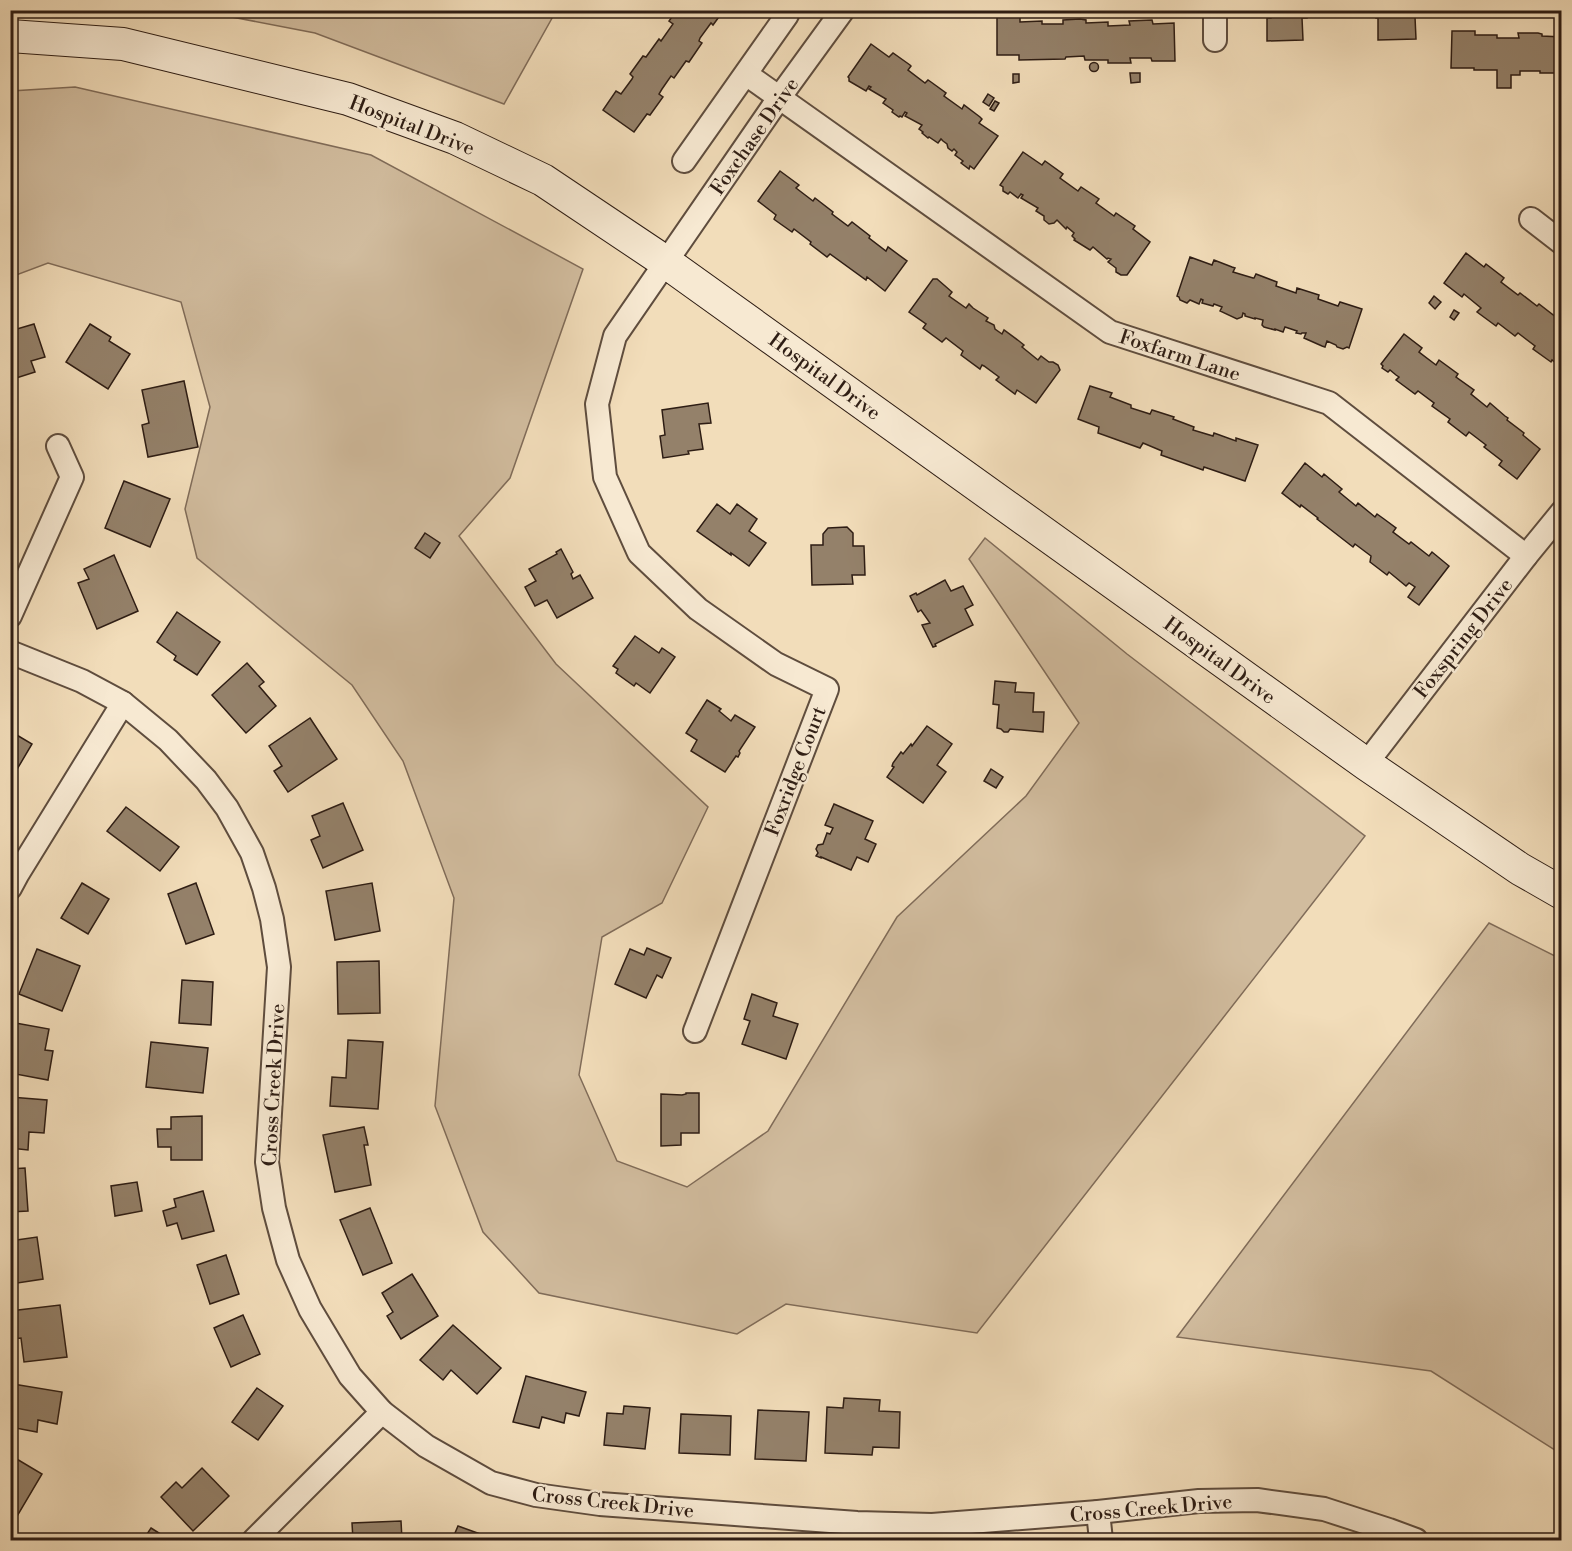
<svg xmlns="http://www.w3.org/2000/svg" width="1572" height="1551" font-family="'Libre Bodoni',serif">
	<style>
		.green { fill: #d1bc9e; stroke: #806c59; stroke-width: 1.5 }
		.building { fill: #94816a; stroke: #2e1d14; stroke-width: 1.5 }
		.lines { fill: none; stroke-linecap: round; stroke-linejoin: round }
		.street-casing { stroke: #5f4d3e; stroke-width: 26 }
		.secondary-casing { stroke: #2e1d14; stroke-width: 34 }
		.street { stroke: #f7e9d2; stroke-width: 22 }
		.secondary { stroke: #f7e9d2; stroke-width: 32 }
		.labels { text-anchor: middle; stroke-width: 4.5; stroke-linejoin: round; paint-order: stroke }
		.street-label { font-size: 20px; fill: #2e1d14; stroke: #f7e9d2 }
	</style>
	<rect width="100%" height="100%" fill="#f2ddba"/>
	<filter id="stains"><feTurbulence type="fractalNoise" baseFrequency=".00333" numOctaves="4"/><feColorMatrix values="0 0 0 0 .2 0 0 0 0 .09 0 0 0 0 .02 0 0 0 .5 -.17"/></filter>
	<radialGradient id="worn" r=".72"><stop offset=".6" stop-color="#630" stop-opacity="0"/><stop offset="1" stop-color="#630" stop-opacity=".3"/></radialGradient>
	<g class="green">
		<path d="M201 11H556L504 104 315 33Z"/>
		<path d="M75 87 371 155 583 269 510 478 459 536 556 664 708 807 662 903 602 937 579 1075 617 1161 687 1187 768 1131 897 917 1026 796 1079 723 969 559 985 538 1127 654 1365 836 977 1333 786 1304 737 1334 539 1293 483 1232 435 1106 454 898 403 761 352 685 197 558 185 509 210 407 181 302 48 263 11 277V91Z"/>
		<path d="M1489 923 1561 959V1454L1431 1371 1177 1337Z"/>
	</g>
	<g class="building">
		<path d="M677 10H724L713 25 711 23 700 38 699 41 702 43 689 62 686 61 674 78 671 76 662 89 659 94 663 97 650 115 647 114 634 132 603 110 616 91 621 94 632 79 633 77 630 74 643 56 646 57 659 39 661 41 673 24 669 21Z"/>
		<path d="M1271 10H1307V18H1302L1303 40 1267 41V18H1271Z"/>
		<path d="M1376 10H1411L1412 17H1415L1416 39 1378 40V18H1376Z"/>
		<path d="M997 17H1020V22L1042 21V24H1063V20L1080 19 1086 20V23L1108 22V26L1130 25 1129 21 1152 20 1153 24 1174 23 1175 61H1152L1151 58H1130L1131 63H1108V60H1085L1084 56 1066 57 1065 59 1019 60V55H997Z"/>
		<path d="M1452 31H1475V35H1497V38H1519L1518 33H1538L1542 34V36L1562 37V73H1540V71H1520V75H1511V88H1497V70H1474V68H1451Z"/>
		<path d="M871 44 889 57 893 53 910 65 911 66 908 70 925 83 928 80 931 82 946 93 944 96 962 109 964 105 980 117 982 119 979 123 998 136 974 169 970 166 969 169 961 163 963 161 955 155 957 152 954 149 952 151 948 148 947 144 943 141 941 139 938 143 929 137 928 138 922 133 923 132 919 129 922 125 905 116 907 113 905 112 902 117 900 116 899 117 892 112 893 110 883 103 886 99 869 89 871 87 869 86 866 91 849 81V78L848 77Z"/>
		<circle cx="1094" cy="67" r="4.5"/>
		<path d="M1130 73H1140V82L1131 83Z"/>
		<path d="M1013 74H1019V82L1013 83Z"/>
		<path d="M988 94 994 98 989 106 983 102Z"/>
		<path d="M995 101 999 103 994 111 990 109Z"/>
		<path d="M1023 152 1042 165 1045 161 1063 174 1060 178 1078 191 1081 187 1099 199 1096 203 1114 216 1116 213 1135 226 1133 229 1150 242 1127 275H1121L1116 272V268L1108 262 1111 259 1108 258 1107 259 1093 247 1090 250 1074 240 1075 239 1072 236 1074 233 1067 227 1066 229 1057 220 1054 223 1049 224 1044 220V216L1036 211 1038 208 1021 198 1023 195 1021 194 1018 198 1010 192 1008 194 1003 191V187L1000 185Z"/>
		<path d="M780 171 799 185 796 188 813 201 815 198 833 212 832 214 848 226 852 222 870 236 869 238 886 251 888 247 907 261 885 291 867 277 866 280 830 254 827 257 810 244 811 242 794 229 792 232 775 220 774 219 776 215 758 201Z"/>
		<path d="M1466 253 1484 267 1486 264 1504 278 1501 282 1518 295 1520 293 1537 306 1539 304 1557 318 1555 321 1562 326V368L1552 360 1551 362 1533 349 1535 346 1518 333 1515 336 1498 323 1496 326 1477 312 1481 308 1464 294 1462 297 1444 283Z"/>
		<path d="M1190 257 1212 265 1214 260 1232 267 1235 268 1233 272 1253 278H1254L1256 274 1277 282 1276 286 1296 293 1297 288 1319 295 1318 299 1338 306 1340 302 1362 309 1349 348 1347 347 1343 349 1337 347 1336 345 1327 341 1325 347 1322 346 1304 338 1306 333H1302L1301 334 1296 333 1297 331 1285 327 1283 332 1275 329V330L1264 327 1262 325 1263 320 1255 318V319L1245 316V314L1243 313 1242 317 1237 319 1220 311 1222 307 1214 304 1213 306 1202 303 1203 300 1201 299 1199 304 1190 300 1187 303 1180 300 1179 297 1177 296Z"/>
		<path d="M933 279H937L952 292 949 296 966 308 969 304 973 308 988 318 986 321 994 325 995 329 1002 334 1004 330 1019 341 1024 345 1022 347 1038 360 1041 356 1049 362H1053L1058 365 1060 370 1036 403 1017 390 1015 394 996 380 999 377 984 366 982 365 980 369 961 355 963 351 946 338 942 342 923 328 926 324 909 312Z"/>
		<path d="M1434 296 1441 302 1435 309 1429 303Z"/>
		<path d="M1454 310 1459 313 1454 320 1450 317Z"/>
		<path d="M34 324 45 357 31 361 35 372 10 380V331Z"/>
		<path d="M90 324 111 337 109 341 130 354 108 389 66 362Z"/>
		<path d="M1404 334 1422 348 1419 352 1436 365 1439 360 1458 374 1456 377 1474 390 1471 394 1487 407 1490 403 1505 416 1508 418 1507 420 1524 433 1523 435 1524 436 1540 449 1517 479 1499 465 1502 461 1484 447 1486 445 1469 432 1466 436 1448 422 1450 419 1432 406 1434 403 1418 391 1415 394 1396 380 1399 377 1396 375 1390 370 1388 372 1382 368 1383 366 1381 364Z"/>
		<path d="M184 381 198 447 148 457 142 425 149 423 142 390Z"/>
		<path d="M1090 386 1112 393 1110 397 1131 405V408L1150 414 1152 410 1171 416 1174 417 1173 419 1194 427 1193 430 1213 436 1214 433 1236 441V438L1258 445 1245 481 1204 467 1203 470 1161 455 1162 451 1143 443 1140 448 1098 433 1099 427 1078 419Z"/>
		<path d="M708 403 711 423 699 424 703 449 688 451 689 454 663 458 660 436 665 435 662 410Z"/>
		<path d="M1305 463 1322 477 1324 474 1342 489 1339 492 1356 506 1358 503 1375 517 1377 514 1384 519 1396 528 1393 532 1409 544 1411 542 1429 556 1432 552 1449 566 1419 605 1408 597 1415 587 1409 583 1406 586 1389 572 1387 575 1370 562 1371 556 1355 544 1353 547 1317 519 1318 518 1301 505 1300 507 1282 493Z"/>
		<path d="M124 481 170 499 150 547 105 528Z"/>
		<path d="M717 504 730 514 737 504 757 519 749 531 766 543 749 566 731 553V555L697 531Z"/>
		<path d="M847 527 853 533V546H864L865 575H852L853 584 812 585 811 545H823V534L828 528Z"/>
		<path d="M425 533 440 543 430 558 415 548Z"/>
		<path d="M561 549 573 572 571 574 573 579 580 575 593 598 557 618 547 600 535 606 525 587 536 581 529 569 557 554 556 552Z"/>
		<path d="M114 555 138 611 97 629 78 583 89 579 84 569Z"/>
		<path d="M945 580 951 591 963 586 973 605 965 609 973 625 935 644 936 646 933 647 922 625 930 623 921 610 918 612 910 596 916 593 917 595Z"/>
		<path d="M177 612 220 642 197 675 174 660 176 656 157 642Z"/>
		<path d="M635 636 659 653 662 648 675 657 650 693 636 683 634 686 616 673 618 669 613 666Z"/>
		<path d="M247 663 264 682 259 686 276 706 246 733 212 695Z"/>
		<path d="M995 681 1016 683 1015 692 1034 693 1033 712H1044L1043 732 1010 729 1008 732H1004L1001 729 997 728 999 705 993 704Z"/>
		<path d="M707 700 721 709 719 711 731 721 735 715 755 727 739 751 740 753 738 757 736 756 725 772 691 751 697 740 686 733Z"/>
		<path d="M310 718 337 759 288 792 274 771 282 766 269 746Z"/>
		<path d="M927 726 952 744 937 765 946 772 923 803 887 777 894 767 892 766 893 763 901 752 903 754 911 744 912 746Z"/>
		<path d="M10 731 32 744 16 771 10 768Z"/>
		<path d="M991 769 1003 777 996 788 984 781Z"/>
		<path d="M343 803 363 850 323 868 311 840 320 836 312 816Z"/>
		<path d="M834 804 873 821 865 839 876 844 868 862 857 857 851 870 821 857V858L816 856 818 853 816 849 818 845 823 844 827 833 830 834 833 828 825 825Z"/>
		<path d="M126 807 179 847 160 871 107 831Z"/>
		<path d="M82 883 109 899 88 934 61 918Z"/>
		<path d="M196 883 214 934 186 944 168 894Z"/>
		<path d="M372 883 380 931 335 940 326 891Z"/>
		<path d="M647 948 671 958 662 978 657 975 646 998 615 984 630 949 644 955Z"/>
		<path d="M37 949 80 966 62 1011 19 994Z"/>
		<path d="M379 961 380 1013 338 1014 337 962Z"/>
		<path d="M182 980 213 982 211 1025 179 1023Z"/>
		<path d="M752 994 777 1003 773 1016 798 1024 786 1059 742 1044 750 1021 744 1019Z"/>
		<path d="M10 1022 49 1029 45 1050 53 1051 48 1080 10 1073Z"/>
		<path d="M348 1040 383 1042 378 1109 330 1106 332 1077 346 1078Z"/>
		<path d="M151 1042 208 1048 203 1093 146 1087Z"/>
		<path d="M686 1093H699V1133H681V1145L661 1146V1094L682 1095 686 1094Z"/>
		<path d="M10 1097 47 1100 44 1133 29 1132 28 1150 10 1148Z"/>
		<path d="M202 1116V1160H171V1147H158L157 1129H171V1117Z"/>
		<path d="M364 1127 368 1145H364L371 1185 335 1192 323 1135Z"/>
		<path d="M25 1168 28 1211 10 1212V1169Z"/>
		<path d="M137 1182 142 1211 115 1216 111 1186Z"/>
		<path d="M203 1191 214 1231 182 1239 177 1223 167 1226 163 1211 176 1207 174 1199Z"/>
		<path d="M370 1208 392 1263 363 1275 340 1220Z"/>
		<path d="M37 1237 43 1279 11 1284 10 1241Z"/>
		<path d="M226 1255 239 1294 210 1304 197 1265Z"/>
		<path d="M412 1274 438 1316 401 1339 387 1316 393 1312 382 1293Z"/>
		<path d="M60 1305 67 1357 24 1362 21 1338 11 1339 10 1311Z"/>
		<path d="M243 1315 260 1354 231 1367 214 1328Z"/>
		<path d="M453 1325 501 1368 477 1394 451 1370 443 1380 420 1360Z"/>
		<path d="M526 1376 586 1392 579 1416 566 1413 564 1423 542 1417 539 1428 513 1422Z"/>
		<path d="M13 1384 62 1392 57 1424 38 1420 37 1432 10 1427V1400Z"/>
		<path d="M257 1388 283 1406 258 1440 232 1422Z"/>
		<path d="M844 1398 880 1400 879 1411 900 1412 899 1448 873 1447 872 1455 825 1453 827 1407 843 1408Z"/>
		<path d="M624 1406 650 1408 645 1449 604 1445 607 1413 623 1414Z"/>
		<path d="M758 1410 809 1412 806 1461 755 1459Z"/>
		<path d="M681 1414 731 1416 730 1455 679 1453Z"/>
		<path d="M10 1455 42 1474 16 1518 10 1514Z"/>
		<path d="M202 1468 229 1496 193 1531 161 1497 176 1482 182 1488Z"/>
		<path d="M401 1521 402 1540H353L352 1523Z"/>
		<path d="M458 1526 497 1540H452Z"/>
		<path d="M151 1528 170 1540H143Z"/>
	</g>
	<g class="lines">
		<g class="street-casing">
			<g id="street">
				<path d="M1215 40V10"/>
				<path d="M746 74 1110 332 1329 403 1526 556"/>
				<path d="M684 161 787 15"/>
				<path d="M1531 219 1562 243"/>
				<path d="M10 616 72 477 58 446"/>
				<path d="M10 652 82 681 123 703 168 740 206 780 227 808 252 853 264 888 272 919 279 967 267 1162 274 1208 288 1260 310 1309 350 1376 382 1412 426 1446 491 1483 536 1495 600 1504 857 1523 932 1525 1098 1512 1199 1501 1257 1500 1324 1509 1389 1530 1416 1540"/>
				<path d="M1366 764 1526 556 1562 512"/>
				<path d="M10 888 17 875 123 703"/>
				<path d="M695 1031 827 689 776 664 698 609 639 553 605 477 597 404 615 336 779 98 843 10"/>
				<path d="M1098 1512 1101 1540"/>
				<path d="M254 1540 382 1412"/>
			</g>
		</g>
		<g class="secondary-casing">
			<path id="secondary" d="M10 36 123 44 348 99 455 138 543 180 667 263 1366 764 1520 869 1562 893"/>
		</g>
		<use href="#street" class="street"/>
		<use href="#secondary" class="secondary"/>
	</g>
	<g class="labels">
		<g class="street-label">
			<text transform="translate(412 125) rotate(21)" y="7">Hospital Drive</text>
			<text transform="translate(754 136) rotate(-55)" y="7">Foxchase Drive</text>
			<text transform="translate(1180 355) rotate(18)" y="7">Foxfarm Lane</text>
			<text transform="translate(825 376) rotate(36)" y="7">Hospital Drive</text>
			<text transform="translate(1463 638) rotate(-52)" y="7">Foxspring Drive</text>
			<text transform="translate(1220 660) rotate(36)" y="7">Hospital Drive</text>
			<text transform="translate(795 771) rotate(-69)" y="7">Foxridge Court</text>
			<text transform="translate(273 1085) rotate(-87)" y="7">Cross Creek Drive</text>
			<text transform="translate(613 1502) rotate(6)" y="7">Cross Creek Drive</text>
			<text transform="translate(1151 1508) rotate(-5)" y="7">Cross Creek Drive</text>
		</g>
	</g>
	<rect width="1572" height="1551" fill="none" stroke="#f2ddba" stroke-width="36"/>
	<rect x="12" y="12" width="1548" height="1527" fill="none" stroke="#2e1d14" stroke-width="3"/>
	<rect x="18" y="18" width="1536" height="1515" fill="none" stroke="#2e1d14" stroke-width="1.5"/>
	<rect width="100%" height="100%" filter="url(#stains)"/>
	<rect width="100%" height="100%" fill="url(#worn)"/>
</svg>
